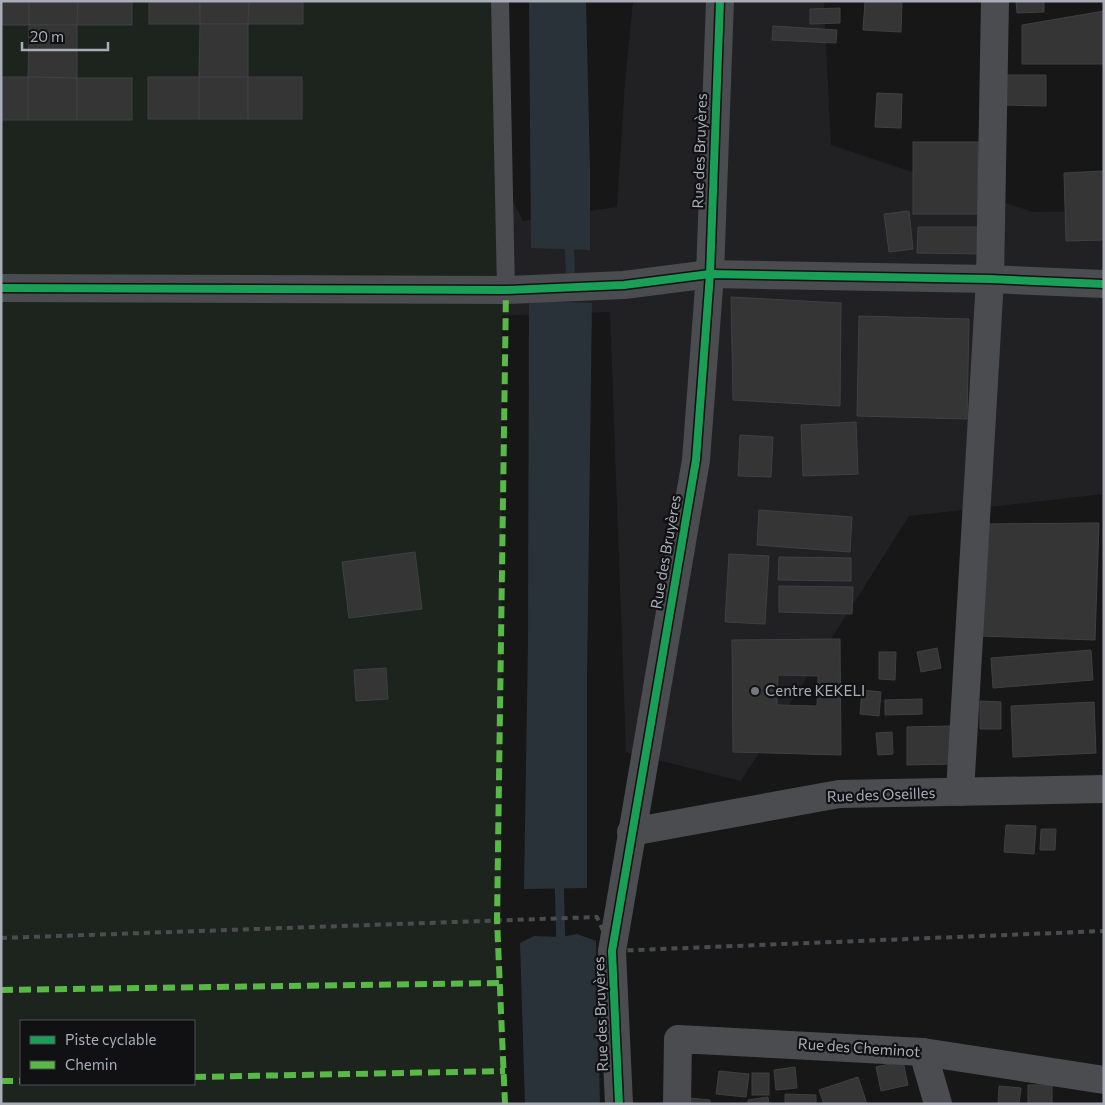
<svg xmlns="http://www.w3.org/2000/svg" width="1105" height="1105" font-family="Commissioner,sans-serif">
	<style>
		.built { fill: #212123 }
		.green { fill: #1d241e; fill-rule: evenodd }
		.water { fill: #2a3239 }
		.lines { fill: none; stroke-linecap: round; stroke-linejoin: round }
		.stream { stroke: #2a3239; stroke-width: 9 }
		.building { fill: #353536; stroke: #3f4043; fill-rule: evenodd }
		.service { stroke: #4b4c50; stroke-width: 18 }
		.minor { stroke: #4b4c50; stroke-width: 28 }
		.tertiary { stroke: #4b4c50; stroke-width: 28 }
		.rail { stroke: #4b4c4f; stroke-width: 4; stroke-dasharray: 6 5; stroke-linecap: butt }
		.quiet { stroke: #58b947; stroke-width: 6; stroke-dasharray: 12 6; stroke-linecap: butt }
		.cycleway-casing { stroke: #111113; stroke-width: 11 }
		.cycleway { stroke: #1a9f57; stroke-width: 8 }
		.poi-dot { fill: #757880; stroke: #111113; stroke-width: 2 }
		.labels { text-anchor: middle; stroke-width: 4.5; stroke-linejoin: round; paint-order: stroke }
		.street-label { font-size: 15px; fill: #a8adb8; stroke: #111113 }
		.poi-label { font-size: 15px; fill: #a8adb8; stroke: #111113; text-anchor: start }
	</style>
	<rect width="100%" height="100%" fill="#171717"/>
	<path class="built" d="M633 1H824L831 145 1033 212 1104 211V494L909 516 741 781 626 752 610 312 125 328 490 156 523 221 617 207 625 82Z"/>
	<path class="green" d="M1 1H502L501 1104H1ZM21 1021H194V1084H21Z"/>
	<g class="water">
		<path d="M529 1H586L590 170V250L531 248Z"/>
		<path d="M529 301 592 303 587 677V888L524 889 528 645Z"/>
		<path d="M577 934 596 941 600 1104H525L520 943 534 936 561 937Z"/>
	</g>
	<g class="lines">
		<g class="stream">
			<path d="M569 239 571 286"/>
			<path d="M559 876 561 948"/>
		</g>
	</g>
	<g class="building">
		<rect x="1" y="1" width="28" height="24"/>
		<path d="M29 1H78L77 25H29Z"/>
		<path d="M78 1H132V25H77Z"/>
		<rect x="149" y="1" width="51" height="23"/>
		<path d="M200 1H249L248 24H200Z"/>
		<path d="M249 1H303V24H248Z"/>
		<path d="M865 1H902L901 32 863 30Z"/>
		<path d="M1016 1H1044V12L1017 13Z"/>
		<path d="M840 8V23L810 24V9Z"/>
		<path d="M1104 11V64H1022V25Z"/>
		<path d="M200 24H248V77H199Z"/>
		<path d="M29 25H77V78L28 77Z"/>
		<path d="M773 26 837 30 836 43 772 40Z"/>
		<path d="M1005 75H1046V106L1005 105Z"/>
		<rect x="1" y="77" width="27" height="43"/>
		<path d="M28 77 77 78V120H28Z"/>
		<rect x="148" y="77" width="51" height="42"/>
		<rect x="199" y="77" width="49" height="42"/>
		<rect x="248" y="77" width="54" height="42"/>
		<rect x="77" y="78" width="55" height="42"/>
		<path d="M877 93 902 94 901 128 875 127Z"/>
		<rect x="913" y="142" width="65" height="72"/>
		<path d="M1104 171V240L1066 241 1064 173Z"/>
		<path d="M909 211 913 249 889 252 884 214Z"/>
		<path d="M918 227H982V254L917 253Z"/>
		<path d="M731 297 841 303 840 406 733 400Z"/>
		<path d="M859 316 969 319 967 419 857 416Z"/>
		<path d="M856 422 858 474 803 476 801 425Z"/>
		<path d="M740 435 773 437 771 477 738 476Z"/>
		<path d="M759 510 852 517 850 552 757 545Z"/>
		<path d="M1099 523 1095 640 980 636 984 524Z"/>
		<path d="M415 552 422 609 349 618 342 562Z"/>
		<path d="M729 554 769 556 765 624 725 622Z"/>
		<path d="M779 557 851 558V581L778 580Z"/>
		<path d="M779 586 853 587 852 614 779 612Z"/>
		<path d="M840 639 841 755 733 752 732 640ZM778 675 818 676 817 706 777 705Z"/>
		<path d="M937 648 941 668 921 672 917 652Z"/>
		<path d="M1091 650 1093 680 993 688 991 658Z"/>
		<path d="M879 652H896L895 680 879 679Z"/>
		<path d="M386 668 388 699 356 701 354 670Z"/>
		<path d="M862 690 881 692 879 716 860 714Z"/>
		<path d="M922 699V714L885 715V700Z"/>
		<path d="M980 701 1001 702V729H980Z"/>
		<path d="M1094 702 1096 753 1013 757 1011 706Z"/>
		<path d="M951 726 953 764 907 765V727Z"/>
		<path d="M892 732 893 754 878 755 876 733Z"/>
		<path d="M1006 825 1036 826 1034 854 1004 852Z"/>
		<path d="M1041 829H1056L1055 850H1040Z"/>
		<path d="M903 1061 908 1085 881 1091 876 1067Z"/>
		<path d="M795 1067 797 1088 776 1090 774 1070Z"/>
		<path d="M719 1071 749 1074 746 1097 716 1094Z"/>
		<rect x="752" y="1073" width="17" height="22"/>
		<path d="M858 1077 867 1104H824L819 1090Z"/>
		<rect x="1028" y="1085" width="24" height="19"/>
		<path d="M999 1086 1021 1088 1019 1104H998Z"/>
		<path d="M785 1094 816 1095V1104H785Z"/>
		<path d="M768 1097 769 1104H748V1100Z"/>
		<path d="M690 1098 710 1100V1104H690Z"/>
	</g>
	<g class="lines">
		<path class="service" d="M500 1 506 290"/>
		<g class="minor">
			<path d="M960 792 990 279 995 1"/>
			<path d="M631 832 839 794 1104 789"/>
			<path d="M923 1052 938 1104"/>
			<path d="M619 1104 612 951 696 460 710 274 720 1"/>
			<path d="M677 1104 678 1039 923 1052 1104 1080"/>
		</g>
		<path class="tertiary" d="M1 288 506 290 624 285 710 274 990 279 1104 284"/>
		<path class="rail" d="M1 938 597 917 612 951 1104 931"/>
		<g class="quiet">
			<path d="M1 990 500 983"/>
			<path d="M194 1077 505 1071"/>
			<path d="M1 1081H21"/>
			<path d="M505 1104 497 920 506 290"/>
		</g>
		<g class="cycleway-casing">
			<g id="cycleway">
				<path d="M1 288 506 290 624 285 710 274 990 279 1104 284"/>
				<path d="M619 1104 612 951 696 460 710 274 720 1"/>
			</g>
		</g>
		<use href="#cycleway" class="cycleway"/>
	</g>
	<circle class="poi-dot" cx="755" cy="691" r="5"/>
	<g class="labels">
		<g class="street-label">
			<text transform="translate(700 151) rotate(-88)" y="5">Rue des Bruyères</text>
			<text transform="translate(666 552) rotate(-80)" y="5">Rue des Bruyères</text>
			<text transform="translate(881 795) rotate(-2)" y="5">Rue des Oseilles</text>
			<text transform="translate(601 1014) rotate(-92)" y="5">Rue des Bruyères</text>
			<text transform="translate(859 1048) rotate(4)" y="5">Rue des Cheminot</text>
		</g>
		<g class="poi-label">
			<text x="765" y="696">Centre KEKELI</text>
		</g>
	</g>
	<rect width="1105" height="1105" fill="none" stroke="#a8adb8" stroke-width="5"/>
	<rect x="20" y="1020" width="175" height="65" fill="#111113" stroke="#4d4f55"/>
	<rect x="30" y="1036" width="25" height="8" fill="#1a9f57" stroke="#4d4f55"/>
	<text x="65" y="1045" font-size="15" fill="#a8adb8">Piste cyclable</text>
	<rect x="30" y="1061" width="25" height="8" fill="#58b947" stroke="#4d4f55"/>
	<text x="65" y="1070" font-size="15" fill="#a8adb8">Chemin</text>
	<path d="M22 42v8h86v-8" fill="none" stroke="#a8adb8" stroke-width="2.5"/>
	<text x="30" y="42" font-size="15" fill="#a8adb8" stroke="#111113" stroke-width="4" paint-order="stroke">20 m</text>
</svg>
